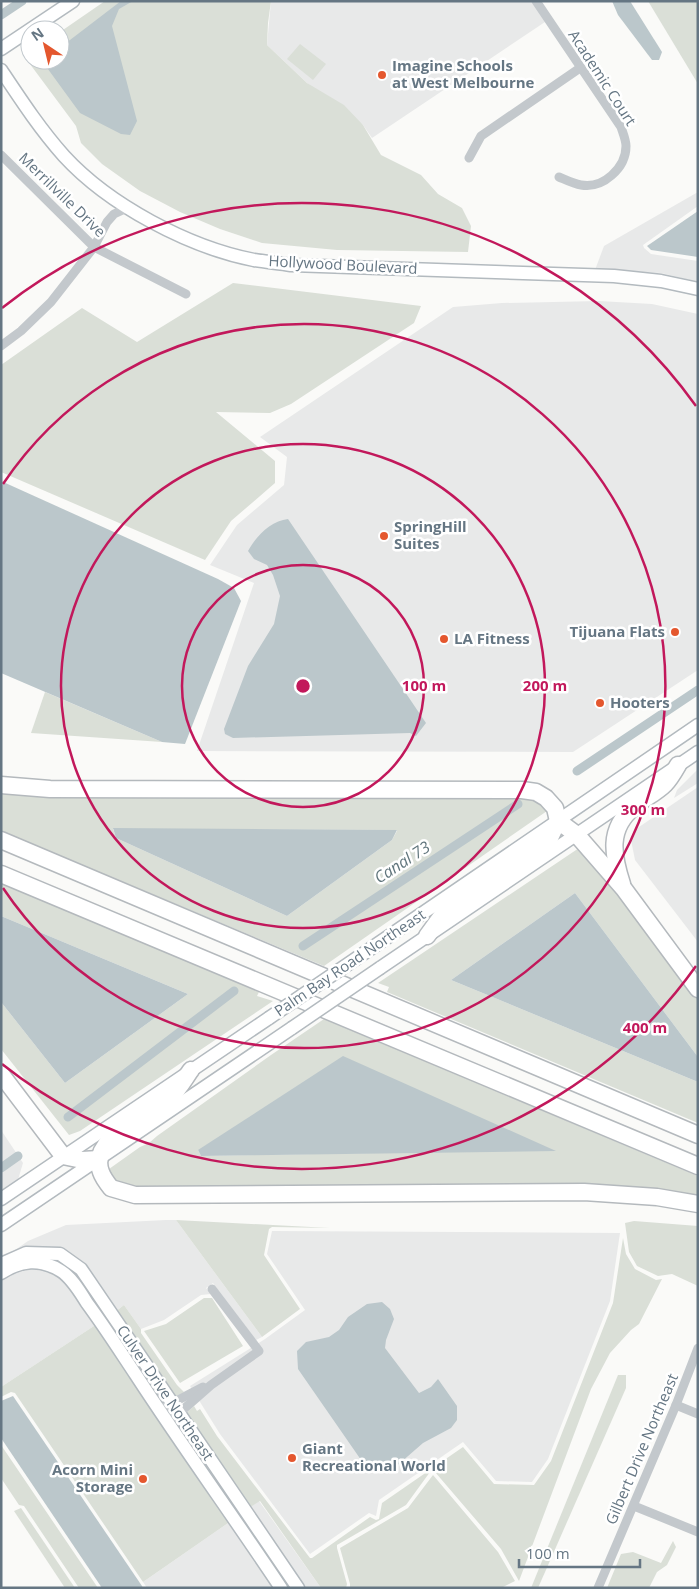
<svg xmlns="http://www.w3.org/2000/svg" width="699" height="1589" font-family="'Open Sans',sans-serif">
	<style>
		.built { fill: #e8e9e9 }
		.green { fill: #dadfd7; fill-rule: evenodd }
		.water { fill: #bbc7cb }
		.lines { fill: none; stroke-linecap: round; stroke-linejoin: round }
		.canal { stroke: #bbc7cb; stroke-width: 9 }
		.secondary-casing { stroke: #b3babf; stroke-width: 15 }
		.highway-casing { stroke: #b4b9bd; stroke-width: 19 }
		.street { stroke: #c3c8cc; stroke-width: 9 }
		.secondary { stroke: #fff; stroke-width: 12 }
		.highway { stroke: #fff; stroke-width: 16 }
		.secondary-bridge-casing { stroke: #b3babf; stroke-width: 15; stroke-linecap: butt }
		.secondary-bridge { stroke: #fff; stroke-width: 12 }
		.ring { fill: none; stroke: #c2185b; stroke-width: 2.5 }
		.poi-dot { fill: #e4572e; stroke: #fff; stroke-width: 2 }
		.labels { text-anchor: middle; stroke-width: 5; stroke-linejoin: round; paint-order: stroke }
		.poi-label { font-size: 15px; font-weight: bold; fill: #657683; stroke: #fff; text-anchor: start }
		.street-label { font-size: 15px; fill: #657683; stroke: #fff }
		.water-label { font-size: 16px; font-style: italic; fill: #60757c; stroke: #fff }
		.centre { fill: #c2185b; stroke: #fff; stroke-width: 2.5 }
		.ring-label { font-size: 15px; text-anchor: middle; font-weight: bold; fill: #c2185b; stroke: #fff; stroke-width: 5; stroke-linejoin: round; paint-order: stroke }
	</style>
	<rect width="100%" height="100%" fill="#fafaf8"/>
	<g class="built">
		<path d="M271 1H536L548 20 372 138 363 125 307 83 267 45Z"/>
		<path d="M698 192V206L643 245 644 248 651 254 698 261V282L661 273 595 270 604 246Z"/>
		<path d="M599 301 652 304 698 314V670L573 752 197 751 254 583 210 565 237 525 284 485 287 457 260 437 453 307 502 303Z"/>
		<path d="M698 769V783L674 798 677 790Z"/>
		<path d="M698 787V942L635 860 631 840 634 832 639 827Z"/>
		<path d="M1 1130 23 1163 17 1183 1 1197Z"/>
		<path d="M166 1220H176L262 1337 256 1340 213 1283 206 1288 211 1294 201 1295 164 1320 141 1329 124 1305 115 1312 62 1251 2 1259 28 1241 66 1225Z"/>
		<path d="M272 1231 620 1233 610 1301 548 1459 532 1482 496 1481 463 1442 379 1500 376 1516 369 1513 310 1554 220 1434 190 1386 265 1339 305 1310 267 1254Z"/>
		<path d="M26 1267H45L60 1275 97 1324 1 1387V1279L11 1272Z"/>
		<path d="M259 1501 321 1588H303L249 1508Z"/>
		<path d="M231 1521 276 1588H147L143 1582Z"/>
	</g>
	<g class="green">
		<path d="M105 1H271L268 23 267 45 307 83 344 105 363 125 381 155 421 175 438 194 462 208 471 226 468 252 337 250 262 243 220 229 180 212 140 191 102 164 81 143 76 126 24 56 30 52V60H60V32Z"/>
		<path d="M648 1H698V84Z"/>
		<path d="M300 44 326 64 313 80 287 59Z"/>
		<path d="M233 283 421 306 414 323 291 404 270 413 216 412 275 461V483L231 521 205 560 1 472V365L82 308 137 342Z"/>
		<path d="M45 692 162 742 31 733Z"/>
		<path d="M1 789 524 797 538 801 547 811 324 966 1 831ZM113 829 397 830V831L392 840 287 916 116 838Z"/>
		<path d="M582 846 687 989 698 998V1057L575 893 451 980 698 1082V1123L387 992 389 987 378 983Z"/>
		<path d="M1 883 259 992 257 996 273 1001 80 1131 69 1135 1 1049V1002L65 1083 188 994 1 916Z"/>
		<path d="M324 1019 698 1176V1199L159 1188C141 1187 116 1190 109 1169L140 1147 149 1143 157 1136 271 1055ZM198 1150H554L201 1156Z"/>
		<path d="M176 1220 330 1228 272 1227 269 1229 264 1255 300 1309 262 1337Z"/>
		<path d="M634 1221 698 1226V1286L672 1274 658 1276 637 1266 629 1252 625 1223Z"/>
		<path d="M623 1238 626 1254 635 1269 656 1280 662 1279 639 1324 631 1330 610 1353 591 1389 519 1581 501 1549 435 1472 433 1471 430 1472 406 1505 337 1545V1548L347 1584 346 1588H321L260 1501 249 1508 184 1415 194 1406 197 1411 200 1409 217 1436 310 1558H312L370 1517 376 1520 379 1519 382 1503 463 1447 494 1484 534 1485 551 1461 613 1303Z"/>
		<path d="M204 1298H212L243 1346 180 1383 144 1331 166 1324Z"/>
		<path d="M124 1305 141 1329V1333L177 1385 184 1392 173 1398 115 1312Z"/>
		<path d="M97 1324 231 1521 143 1582 15 1393 11 1392 1 1397V1387Z"/>
		<path d="M618 1375H626V1388L538 1588H531Z"/>
		<path d="M1 1445 98 1588H79L24 1506 19 1505 1 1478Z"/>
		<path d="M433 1475 498 1552 515 1581 501 1588H350V1584L340 1548 408 1508Z"/>
		<path d="M21 1508 75 1588H65L14 1511Z"/>
		<path d="M673 1541 676 1547 667 1565 657 1572 649 1588H607L621 1554 633 1552 661 1563Z"/>
	</g>
	<g class="water">
		<path d="M121 1H133L119 9 112 26 137 121 130 135 121 134 80 113 45 65V60H60V46L70 40Z"/>
		<path d="M612 1H630L662 52 659 60H652L618 15Z"/>
		<path d="M698 211V257L651 250 647 246Z"/>
		<path d="M1 481 218 579 234 588 241 601 185 744 162 742 1 673Z"/>
		<path d="M288 519 426 723 416 736 410 733 233 738 225 734 224 729 248 666 274 624 280 596 273 575 267 565 254 559 248 551C256 536 271 521 288 519Z"/>
		<path d="M113 828 397 830 392 840 287 916 116 838Z"/>
		<path d="M575 893 698 1057V1082L451 980Z"/>
		<path d="M1 916 188 994 65 1083 1 1002Z"/>
		<path d="M343 1056 556 1151 201 1156 198 1150Z"/>
		<path d="M382 1302 390 1309 394 1319 386 1340 385 1348 419 1393 431 1387 438 1379 457 1406V1420L451 1428 423 1443 392 1470H368L298 1369 297 1351 306 1342 329 1337 339 1330 348 1317 367 1304Z"/>
		<path d="M13 1396 142 1586 143 1588H102L1 1438V1401Z"/>
	</g>
	<g class="lines">
		<g class="canal">
			<path d="M1 15 22 1"/>
			<path d="M577 771 698 690"/>
			<path d="M303 946 518 804"/>
			<path d="M68 1117 234 991"/>
			<path d="M1 1168 18 1156"/>
		</g>
		<g class="secondary-casing">
			<g id="secondary">
				<path d="M1 49 73 1"/>
				<path d="M1 70C21 100 40 129 64 156 109 205 188 247 254 260 266 262 279 263 291 265L614 276 661 281 698 289"/>
				<path d="M357 958 698 725"/>
				<path d="M380 968 698 752"/>
				<path d="M1 1199 269 1018"/>
				<path d="M1 1225 292 1028"/>
				<path d="M1 1264 26 1253 60 1254 81 1269 298 1588"/>
				<path d="M1 1273C21 1260 40 1258 61 1271 72 1278 80 1292 87 1303 104 1326 120 1351 136 1375 183 1447 233 1516 281 1588"/>
			</g>
		</g>
		<g class="highway-casing">
			<g id="highway">
				<path d="M1 785 50 789 522 790 536 792 546 798 555 808 558 821 548 842 443 914 427 936"/>
				<path d="M558 821 577 835 624 889 698 989"/>
				<path d="M1 840 698 1135"/>
				<path d="M1 874 698 1166"/>
				<path d="M622 884C613 856 607 829 634 807 643 799 656 793 665 784 670 779 674 772 678 765"/>
				<path d="M191 1070C185 1078 180 1088 172 1095 153 1113 87 1138 101 1172 103 1178 107 1183 111 1188L135 1195 584 1192 657 1197 698 1204"/>
				<path d="M1 1074 63 1156 82 1160 99 1159"/>
			</g>
		</g>
		<g class="street">
			<path d="M536 1 621 127C623 133 626 140 626 146 626 168 603 189 581 185 574 184 566 180 559 177"/>
			<path d="M1 155 94 247 186 294"/>
			<path d="M469 158 481 136 580 68"/>
			<path d="M1 346 21 331 51 302 94 247 107 222 114 214 127 208"/>
			<path d="M676 1405 698 1414"/>
			<path d="M159 1410 203 1387"/>
			<path d="M166 1421 178 1414 211 1385 259 1351 212 1289"/>
			<path d="M634 1506 698 1532"/>
			<path d="M598 1588 676 1405 698 1348"/>
		</g>
		<use href="#secondary" class="secondary"/>
		<use href="#highway" class="highway"/>
		<g class="secondary-bridge-casing">
			<g id="secondary-bridge">
				<path d="M269 1018 357 958"/>
				<path d="M292 1028 380 968"/>
			</g>
		</g>
		<use href="#secondary-bridge" class="secondary-bridge"/>
	</g>
	<g class="ring">
		<circle cx="303" cy="686" r="121"/>
		<circle cx="303" cy="686" r="242"/>
		<path d="M3 484A362 362 0 1 1 3 888"/>
		<path d="M696 966A483 483 0 0 1 2 1064M2 308A483 483 0 0 1 696 406"/>
	</g>
	<g class="poi-dot">
		<circle cx="382" cy="75" r="5"/>
		<circle cx="384" cy="536" r="5"/>
		<circle cx="675" cy="632" r="5"/>
		<circle cx="444" cy="639" r="5"/>
		<circle cx="600" cy="703" r="5"/>
		<circle cx="292" cy="1458" r="5"/>
		<circle cx="143" cy="1479" r="5"/>
	</g>
	<g class="labels">
		<g class="poi-label">
			<text x="392" y="71">Imagine Schools<tspan x="392" dy="17">at West Melbourne</tspan></text>
			<text x="394" y="532">SpringHill<tspan x="394" dy="17">Suites</tspan></text>
			<text x="665" y="637" text-anchor="end">Tijuana Flats</text>
			<text x="454" y="644">LA Fitness</text>
			<text x="610" y="708">Hooters</text>
			<text x="302" y="1454">Giant<tspan x="302" dy="17">Recreational World</tspan></text>
			<text x="133" y="1475" text-anchor="end">Acorn Mini<tspan x="133" dy="17">Storage</tspan></text>
		</g>
		<g class="street-label">
			<text transform="translate(602 78) rotate(57)" y="5">Academic Court</text>
			<text transform="translate(62 195) rotate(44)" y="5">Merrillville Drive</text>
			<text transform="translate(343 265) rotate(3)" y="5">Hollywood Boulevard</text>
			<text transform="translate(350 963) rotate(-34)" y="5">Palm Bay Road Northeast</text>
			<text transform="translate(165 1393) rotate(56)" y="5">Culver Drive Northeast</text>
			<text transform="translate(642 1449) rotate(-67)" y="5">Gilbert Drive Northeast</text>
		</g>
		<g class="water-label">
			<text transform="translate(402 862) rotate(-33)" y="6">Canal 73</text>
		</g>
	</g>
	<circle cx="303" cy="686" r="8" class="centre"/>
	<g class="ring-label">
		<text x="424" y="691">100 m</text>
		<text x="545" y="691">200 m</text>
		<text x="643" y="815">300 m</text>
		<text x="645" y="1033">400 m</text>
	</g>
	<rect width="699" height="1589" fill="none" stroke="#657683" stroke-width="5"/>
	<g transform="translate(45 45) rotate(325)"><circle r="24" fill="#ffffff" stroke="#c1c8cd"/>
	<path d="M0-4L9 19L0 12L-9 19Z" fill="#e4572e"/>
	<text y="-8" font-size="14" font-weight="bold" text-anchor="middle" fill="#657683">N</text>
	</g>
	<path d="M519 1559v8h121v-8" fill="none" stroke="#657683" stroke-width="2.5"/>
	<text x="526" y="1559" font-size="15" fill="#657683" stroke="#ffffff" stroke-width="4" paint-order="stroke">100 m</text>
</svg>
